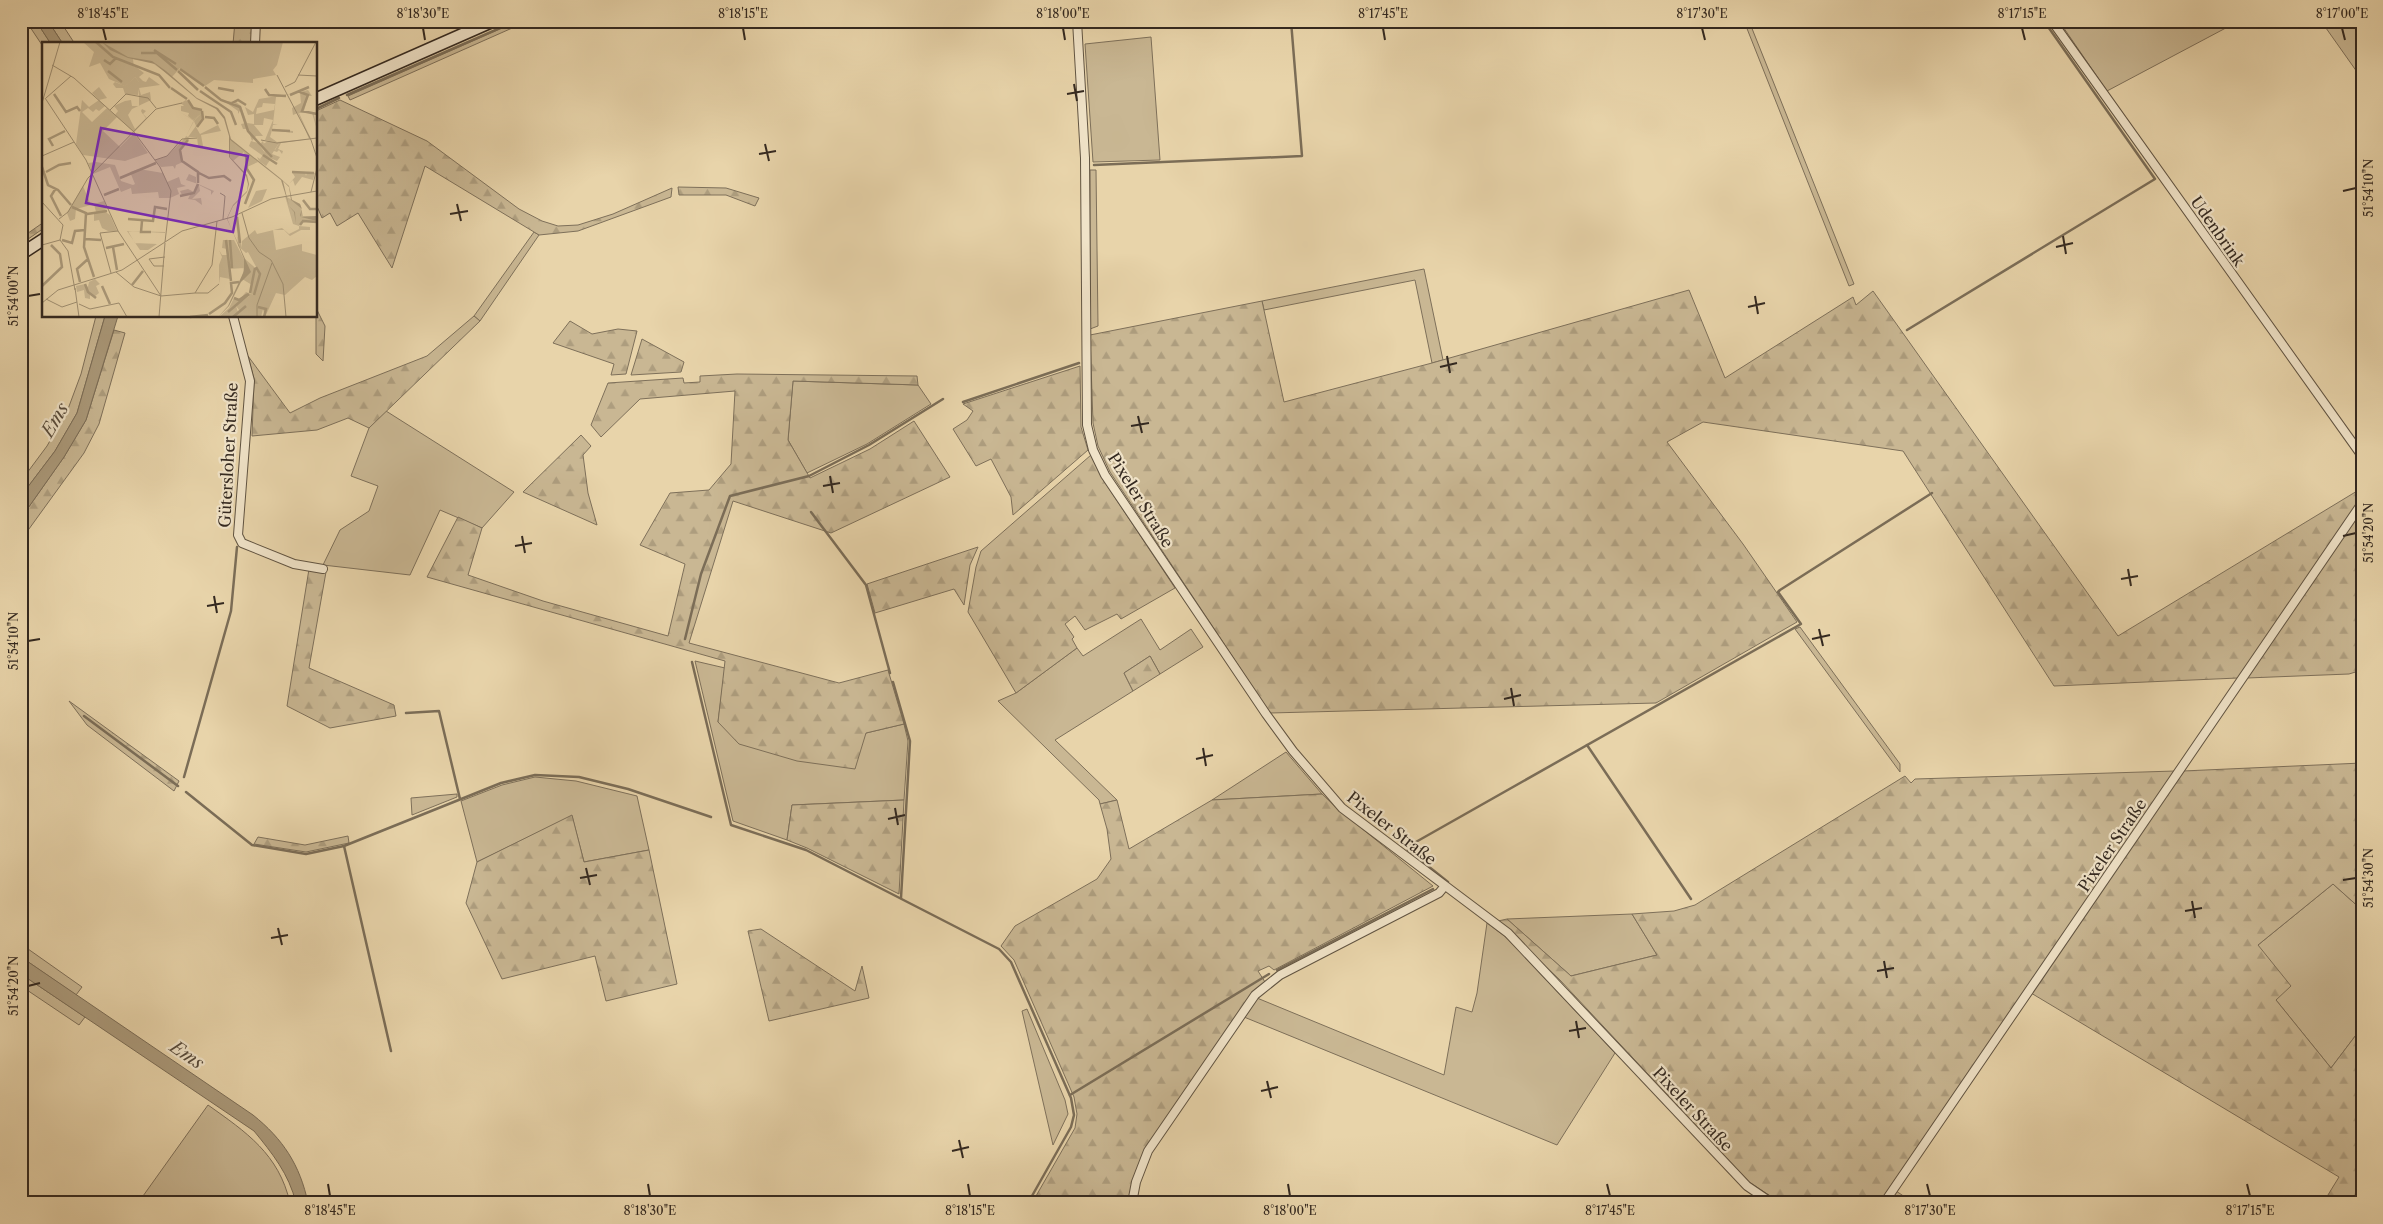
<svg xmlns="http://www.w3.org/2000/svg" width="2383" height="1224" font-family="'Libre Caslon Text',serif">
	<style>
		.green { fill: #c9b793; stroke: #7e705a }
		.forest { fill: url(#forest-firs); stroke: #7e705a }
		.water { fill: #ab9a7b; stroke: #7b6d57 }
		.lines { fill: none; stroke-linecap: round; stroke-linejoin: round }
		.stream { stroke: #7b6d57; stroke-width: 2.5 }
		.street-casing { stroke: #615442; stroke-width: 10 }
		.secondary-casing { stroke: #342920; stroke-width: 14 }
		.street { stroke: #f0e3c8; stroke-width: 8 }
		.secondary { stroke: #f0e3c8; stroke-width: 11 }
		.ticks { fill: none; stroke: #342920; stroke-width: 2 }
		.labels { text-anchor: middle; stroke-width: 4.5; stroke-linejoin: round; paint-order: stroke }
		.street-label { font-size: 16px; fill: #342920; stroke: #f0e3c8 }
		.water-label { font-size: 18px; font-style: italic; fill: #584b3b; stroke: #f0e3c8 }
		.inset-river { fill: none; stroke: #ab9a7b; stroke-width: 2.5 }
		.inset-road { fill: none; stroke: #a09073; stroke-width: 1 }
		.view { fill: #7b2cbf; fill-opacity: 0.15; stroke: #7b2cbf; stroke-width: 2.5 }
		.inset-edge { fill: none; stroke: #342920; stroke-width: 2.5 }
		.neatline { fill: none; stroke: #342920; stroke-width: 2 }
		.ticks-label { font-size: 12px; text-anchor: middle; fill: #342920 }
	</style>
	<defs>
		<pattern id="forest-firs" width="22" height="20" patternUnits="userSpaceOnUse" patternTransform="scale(1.25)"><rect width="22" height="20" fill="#c9b793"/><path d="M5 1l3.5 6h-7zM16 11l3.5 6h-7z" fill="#ad9d7e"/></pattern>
	</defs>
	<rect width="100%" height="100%" fill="#e8d4aa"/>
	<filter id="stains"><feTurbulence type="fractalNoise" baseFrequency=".004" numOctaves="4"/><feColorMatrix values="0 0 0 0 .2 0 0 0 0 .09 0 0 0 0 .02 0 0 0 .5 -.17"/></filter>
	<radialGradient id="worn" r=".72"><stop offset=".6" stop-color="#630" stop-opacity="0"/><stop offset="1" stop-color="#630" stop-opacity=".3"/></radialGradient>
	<g class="green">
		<path d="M26 21H36L51 44H44V48Z"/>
		<path d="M48 21H60L75 44H63Z"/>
		<path d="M518 21H528L350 100 348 96Z"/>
		<path d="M1744 21H1749L1854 284 1849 286Z"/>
		<path d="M2059 21H2239L2107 91Z"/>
		<path d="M2321 21H2362V79Z"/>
		<path d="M1151 37 1160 160 1093 162 1085 44Z"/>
		<path d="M1090 170H1096L1098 326 1090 329Z"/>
		<path d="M534 232 539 235 480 321 474 316Z"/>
		<path d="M1424 269 1443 360 1432 363 1415 280 1264 310 1262 301Z"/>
		<path d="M96 316H105L77 413 55 451 21 496V481L47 446 68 409 81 374Z"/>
		<path d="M793 381 918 385 931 404 867 444 807 473 788 440Z"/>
		<path d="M386 411 514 492 482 528 440 510 410 575 323 565 340 530 369 511 378 486 351 476 369 428Z"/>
		<path d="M1141 619 1160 650 1191 629 1203 647 1160 674 1150 656 1124 673 1133 691 1055 740 1117 800 1100 804 1099 800 998 701 1016 693 1077 648 1083 656Z"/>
		<path d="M1800 627 1900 764V772L1795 629Z"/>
		<path d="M695 661 725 668 718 722 866 733 904 724 908 741 904 800 792 805 787 840 733 821Z"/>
		<path d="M1286 752 1322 794 1212 800Z"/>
		<path d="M535 777 576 781 637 796 649 850 584 862 572 816 477 862 461 801 502 785Z"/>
		<path d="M457 794V797L412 815 411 798Z"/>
		<path d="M2333 884 2362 910V1027L2331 1068 2276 1000 2258 945Z"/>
		<path d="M1632 914 1657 955 1571 976 1507 919Z"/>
		<path d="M1487 923 1507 938 1615 1053 1557 1145 1244 1017 1257 998 1444 1075 1456 1007 1472 1012 1477 993Z"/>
		<path d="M21 944 82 987 76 995 21 957Z"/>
		<path d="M21 974 85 1017 79 1025 21 986Z"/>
		<path d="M1027 1009 1065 1100 1068 1114 1053 1145 1022 1011Z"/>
		<path d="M208 1105C246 1132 279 1154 290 1203H138Z"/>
	</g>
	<g class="forest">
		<path d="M235 21H253L251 44H233Z"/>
		<path d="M340 100 427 141 519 209 542 221 558 226 578 225 613 214 672 188 671 197 578 231 539 235 425 166 392 268 358 213 337 226 330 213 322 218 316 204V111Z"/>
		<path d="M678 187 726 188 759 198 755 206 726 195H679Z"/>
		<path d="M44 222V228L21 244V238Z"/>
		<path d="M1689 290 1725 378 1853 297 1856 305 1873 291 2118 636 2362 488V497L2238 678 2054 686 1903 451 1703 422 1667 442 1743 544 1797 622 1656 703 1270 713 1110 472 1098 446 1093 423 1090 335 1262 301 1284 402 1432 363Z"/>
		<path d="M316 308 325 326 323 361 316 354Z"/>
		<path d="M474 316 480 321 369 428 348 418 317 430 252 436 254 379 248 356 290 413 320 398 427 356Z"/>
		<path d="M570 321 592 334 618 329 637 331 626 374 611 375 614 364 553 343Z"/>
		<path d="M114 330 125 333 99 424 84 453 21 540V518L64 457 86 420Z"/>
		<path d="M642 339 684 362 681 372 631 375Z"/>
		<path d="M1080 366 1081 427 1088 450 1013 515 1011 497 991 459 976 466 953 429 967 420 973 411 963 404Z"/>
		<path d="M737 374 917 376 918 385 793 381 788 440 810 478 870 449 914 421 950 477 831 533 733 501 689 643 839 683 888 670 904 724 866 733 855 769 797 761 739 744 718 722 725 661 427 577 458 517 482 528 468 575 543 601 668 636 685 564 640 545 670 493 709 490 731 464 735 391 640 399 601 437 591 425 608 383 683 378 684 383 700 382V376Z"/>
		<path d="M581 435 591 446 583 455 588 493 597 525 523 492Z"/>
		<path d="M1091 455 1102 478 1175 588 1121 619 1117 614 1085 630 1075 616 1065 624 1074 637 1072 639 1077 648 1016 693 968 612 976 567 981 551Z"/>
		<path d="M2362 509V670L2349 674 2247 678Z"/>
		<path d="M978 547 970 565 964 605 954 589 875 613 867 584Z"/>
		<path d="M309 569 326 572 309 668 394 705 396 716 330 728 287 706Z"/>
		<path d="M1150 656 1160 674 1133 691 1124 673Z"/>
		<path d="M69 701 179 781 174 791 87 725Z"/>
		<path d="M2362 763V910L2333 884 2258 945 2291 986 2276 1000 2331 1068 2362 1027V1203H2323L2339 1177 2031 993 2183 771Z"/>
		<path d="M2175 771 1879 1203H1781L1749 1182 1560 980 1498 921 1507 919 1571 976 1657 955 1632 914 1674 911 1695 905 1905 776 1911 783 1915 779Z"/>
		<path d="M1322 794 1339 810 1433 886 1274 970 1269 966 1258 971 1265 982 1252 994 1145 1150 1129 1203H1032L1075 1128 1077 1114 1074 1097 1014 960 1001 946 1015 926 1097 879 1111 859 1107 829 1100 804 1117 800 1129 849 1212 800Z"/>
		<path d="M904 800 899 894 807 848 787 840 792 805Z"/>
		<path d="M572 815 584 862 649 850 677 984 606 1001 595 956 502 979 466 903 477 862Z"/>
		<path d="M348 836 349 843 306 852 254 844 258 837 305 845Z"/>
		<path d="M761 929 855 991 862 966 869 998 769 1021 748 931Z"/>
		<path d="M1896 1191 1911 1201 1909 1203H1889Z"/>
	</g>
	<g class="water">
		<path d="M36 21H48L63 44H51Z"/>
		<path d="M105 316H118L86 420 64 457 21 518V496L55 451 77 413Z"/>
		<path d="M21 957 253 1115C283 1139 300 1165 308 1203H296C289 1174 272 1153 254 1131L21 974Z"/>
	</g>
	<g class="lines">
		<g class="stream">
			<path d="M347 95 516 21"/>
			<path d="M316 109 339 98"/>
			<path d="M1094 165 1302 156 1291 21"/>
			<path d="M1907 330 2155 179 2044 21"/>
			<path d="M963 402 1079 363"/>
			<path d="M811 512 866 585 890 673"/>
			<path d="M685 639 701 574 730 496 809 476 869 445 943 399"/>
			<path d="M692 662 731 825 806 850 999 949 1011 962 1071 1098 1074 1115 1071 1127 1028 1203"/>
			<path d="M893 682 910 741 901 898"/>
			<path d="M406 713 439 711 460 799"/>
			<path d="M84 716 178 786"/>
			<path d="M1587 745 1691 899"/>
			<path d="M184 777 231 611 237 547"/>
			<path d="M186 792 252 845 306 854 344 846 501 783 535 775 579 777 628 789 711 817"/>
			<path d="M344 846 391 1051"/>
			<path d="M1448 882 1408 850 1407 847 1801 624 1778 592 1780 590 1932 493"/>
			<path d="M1277 970 1433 889"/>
			<path d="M1070 1095 1269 974"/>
		</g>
		<g class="street-casing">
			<g id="street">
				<path d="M1077 21 1085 158 1087 425 1093 450 1105 475 1266 714 1293 751 1342 808 1508 933 1747 1186 1772 1203"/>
				<path d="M2052 21 2362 456"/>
				<path d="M255 44 256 21"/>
				<path d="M233 316 250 381 238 535 242 543 294 564 323 569"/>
				<path d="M1132 1203 1136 1182 1148 1151 1255 995 1280 975 1439 893 1444 887"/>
				<path d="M1884 1203 2362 503"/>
			</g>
		</g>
		<g class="secondary-casing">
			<g id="secondary">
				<path d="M316 99 493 21"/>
				<path d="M21 254 44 239"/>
			</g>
		</g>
		<use href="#street" class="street"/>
		<use href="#secondary" class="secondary"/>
	</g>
	<path class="ticks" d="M103 28 106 40M423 28 425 40M743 28 745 40M1063 28 1065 40M1383 28 1385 40M1702 28 1705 40M2022 28 2025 40M2342 28 2345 40M1074 84 1077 101M1067 94 1084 91M765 144 769 161M759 154 776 151M2343 191 2356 188M457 204 461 221M450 214 468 211M2063 236 2066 254M2056 247 2073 243M28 296 40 294M1755 296 1758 314M1748 307 1765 303M1447 356 1450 373M1440 367 1457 363M1138 416 1142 433M1131 426 1149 423M830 476 833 493M823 486 840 483M522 536 525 553M2343 536 2356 533M515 546 532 543M2128 569 2131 586M2121 579 2138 576M214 596 217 613M207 606 224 603M1819 629 1823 646M1812 639 1830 635M28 641 40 639M1511 688 1514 706M1504 699 1521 695M1203 748 1206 766M1196 759 1213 755M895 808 898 825M888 819 905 815M586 868 590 885M580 878 597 875M2343 880 2356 878M2192 901 2195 918M2185 911 2202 908M278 928 282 945M271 938 288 935M1884 961 1887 978M1877 971 1894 968M28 986 40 983M1576 1021 1579 1038M1569 1031 1586 1028M1267 1081 1271 1098M1261 1091 1278 1087M959 1140 963 1158M952 1151 969 1147M328 1184 330 1196M648 1184 650 1196M968 1184 970 1196M1288 1184 1290 1196M1607 1184 1610 1196M1927 1184 1930 1196M2247 1184 2250 1196"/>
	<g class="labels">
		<g class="street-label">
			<text transform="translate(2218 231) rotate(55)" y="6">Udenbrink</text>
			<text transform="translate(228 455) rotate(-87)" y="6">Gütersloher Straße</text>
			<text transform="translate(1141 500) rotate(58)" y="6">Pixeler Straße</text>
			<text transform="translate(1392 828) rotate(38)" y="6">Pixeler Straße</text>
			<text transform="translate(2112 845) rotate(-56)" y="6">Pixeler Straße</text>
			<text transform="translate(1693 1109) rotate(47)" y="6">Pixeler Straße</text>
		</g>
		<g class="water-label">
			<text transform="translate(55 420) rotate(-60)" y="6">Ems</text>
			<text transform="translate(187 1055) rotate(34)" y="6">Ems</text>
		</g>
	</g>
	<g transform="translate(42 42)">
		<rect width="275" height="275" fill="#e8d4aa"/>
		<path d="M93 35 98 41 96 53 83 52 81 46H74L71 42 73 40 83 44ZM144 58 154 67H160L161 77 154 85 158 92 176 83 179 89 159 93 161 104H156L155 95H146L154 84 152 79 159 72 151 78 146 74 147 71 139 69V64H142L139 61ZM188 98 216 120 205 125 202 110 191 119 187 113ZM209 99 216 101 223 111 221 102 226 99 237 101 230 112 238 115 235 119 221 113 228 118 224 124 217 119 221 114 207 104ZM250 130H263L264 134 265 130 273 131 271 138 260 135 253 144 251 138 247 142 253 135ZM41 144 49 163 34 167 33 177 28 179 25 171ZM62 159 65 166 62 169 68 173 75 189H66L60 186 57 178 52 179V171L59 170H54L52 162ZM181 198H192L202 217V226L187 227 185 207 180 206ZM203 217 218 230 212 253 208 251 210 243 200 237ZM53 237 58 242 54 244 57 251 52 255 48 252V257L43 256 42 248 35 250 34 244 43 242 46 245 47 240ZM204 251 207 253 194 264 196 270 191 275H177L187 266 192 256 197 258Z" fill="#c9b793"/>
		<path d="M94 25 102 31 97 35 101 39 104 40 107 35 118 43 97 46 99 53 108 50 109 58 90 67 86 73 93 87 104 76 100 71 99 69 100 67 104 69 101 72 105 76 92 90 75 75 61 89 78 105 92 91 106 111 83 119 41 113 34 102 40 58 47 65 57 58 50 51 57 45 65 56 57 58 63 64 57 69 54 67 51 70 46 66 40 70 50 80 65 66 73 73 76 69 72 64 83 59 89 58 90 64H97V40L93 35 83 44 78 42 80 40 62 27ZM266 48 270 54H266L262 69 275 71 272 72 275 88 270 71H257L269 97 239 101 236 107 241 109 240 112 237 108 235 110 226 107 224 110 230 115 224 111 217 119 215 115 218 117 223 110 218 102 221 99 224 109 226 106 233 108 237 101 223 98 231 78 222 76 221 83H212L221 94H214L210 99 206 87H201L199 82 204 81 199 67 196 72V69L182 59 194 60 199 64 205 81 212 82V72L206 73 203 65 211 70 217 57 254 51 234 55 231 82H236L231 83 230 87 251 89V91L230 88 228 95 235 100 267 97 256 71 251 73 250 66 259 61 258 50ZM221 61 233 62 232 68 214 72 215 66 220 65ZM138 70 151 78 159 72 151 80 144 94 148 96 138 108 141 120 134 123 133 127 131 124 119 125 113 118 125 114 143 96 152 79ZM54 120 73 123 79 139 91 143 93 142 88 130 97 127 121 131 125 140 137 135 139 142 144 144 135 146 137 152 128 156H117L116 150 90 152 89 146 79 150 68 125 51 132 46 121ZM147 132 154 135V141L172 149 169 153V149L157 143 158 149 150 157 159 156 160 163 153 158 139 156 146 157 148 153H140L138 149 146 147 152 150 156 142 144 138ZM225 147 220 159 206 166 214 149ZM194 175 196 177 195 194 198 196 200 206V199L213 188 215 192 240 186 247 192 257 187V184L268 185V188H259L248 194 242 188H231L234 208 260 202V209L275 213V234L270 238 263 235 243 253 234 251 223 275 221 267 219 275H191L197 268 194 264 186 270 207 254 204 251 203 254 197 258 204 250 212 253 218 232 206 210 204 211 196 204ZM85 189 123 190V191L86 189 93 201 115 202 106 208H98ZM177 208 180 213H185L188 237 178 235 177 242V223L180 215Z" fill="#c9b793" fill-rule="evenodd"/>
		<path d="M243 154 258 162 261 174H275V181L261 179 257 184 251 182Z" fill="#c9b793"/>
		<path d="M41 0H241L235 23 231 28 234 33 211 37V41L172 38 163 44 138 26 130 35 109 20 91 17 93 35 83 44 67 37 58 21 47 25 52 10Z" fill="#c9b793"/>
		<path d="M60 0 86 15 110 19 124 29 155 56 176 66 183 75 189 97 238 136 247 144 248 148 250 158 258 162 260 167 259 175 275 174V179L259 175 258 173 260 167 249 158 247 145 241 139 247 164 253 170 254 182 275 187 254 182 252 170 247 164 239 138 188 98V115L205 133 207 142 205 150 191 164 185 177 209 230 199 240 187 264 176 275 186 264 202 229V217L185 176 191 163 205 149 206 142 204 134 187 115V94L182 77 174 67 155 57 113 22 86 16 68 8Z" fill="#ab9a7b"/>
		<path class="inset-river" d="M54 0 71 15M112 8 134 22M99 11H115L135 28M71 15 117 33 128 46M62 18 68 22 74 16M138 27 162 44M66 29 80 40M136 29 156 48M163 45 179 58 198 65 206 89 215 99M129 46 145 57M176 46 192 49M223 47 227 53 244 54M158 49 189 70 194 83M258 50 266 53 260 69 275 72M12 52 24 70 35 65 38 69M248 53 267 45M146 58 151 66 160 68M190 61 196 58 204 63M163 75 172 76 176 82M155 85 161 77 160 69M230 88 248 89M146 98 138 108 140 119 156 130V141M215 99 230 115M11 104 7 97 23 89M221 113 235 122M0 125 6 143 16 148 29 163M4 130 17 123 29 121M250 130 272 131M157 131 167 136 182 134 189 139M78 136 114 121M14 146 9 154 19 174M62 153 77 147M138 154 152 151 156 142M261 158 268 167H275M203 162 212 138 205 127 204 113M30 165 44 171 42 205 52 235M45 172 65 169M195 175 198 201M86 177 111 179 113 165 125 167M100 179 99 190H109M258 183 261 179 275 180M43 197 59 198M20 198 30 201 33 189 43 188M184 198 189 239M188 198 190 226M71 205 75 228M64 206 82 202M38 240 35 227 46 217M43 242 46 250 54 256M90 243 101 229M0 244 20 225 18 212 9 203M60 244 68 262M208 251 213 226M212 253 218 232 214 225M192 256 197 258 206 252M216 265 224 267 222 275M186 270 207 252M167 272 183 261 190 251 189 241 197 240M148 275 166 273M191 275 204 264"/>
		<path class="inset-road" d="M10 23 32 36 92 90 118 125 129 149 123 200M235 33 269 98 275 116M256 33 275 34M243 45 253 40 274 0M3 56 44 118 76 189 119 254M4 56 29 34M0 61 18 0M68 68 84 52 106 56 114 66M219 98 235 101 275 96M0 114 32 100M113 118 125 114 140 97 155 96M269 150 275 126M178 151 183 154 181 177M0 160 21 183 18 198 26 209 33 248M200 171 207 196 217 210 229 218 241 242 244 275M17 177 26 170 46 136 114 67 140 61M0 203 18 198M122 224H112L107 217 123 215M74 230 92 245 119 254 153 251 170 223 175 179M69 231 58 191 76 189M33 246 37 275M153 251H166L177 242M4 257 20 265 35 260M0 261 16 248 80 228 140 189 190 175 229 157 275 149M37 262 48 267 77 261 85 275M117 275 123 201M215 275V263L230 221"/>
		<path class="view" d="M59 86 206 114 191 190 44 161Z"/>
		<rect width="275" height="275" class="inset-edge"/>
	</g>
	<rect width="2383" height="1224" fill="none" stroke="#e8d4aa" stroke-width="55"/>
	<rect x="28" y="28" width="2328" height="1168" class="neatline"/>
	<g class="ticks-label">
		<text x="103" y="18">8°18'45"E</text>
		<text x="423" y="18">8°18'30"E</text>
		<text x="743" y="18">8°18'15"E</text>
		<text x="1063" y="18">8°18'00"E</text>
		<text x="1383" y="18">8°17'45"E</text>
		<text x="1702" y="18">8°17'30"E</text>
		<text x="2022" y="18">8°17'15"E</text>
		<text x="2342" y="18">8°17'00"E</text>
		<text transform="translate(2369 188) rotate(-90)" y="4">51°54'10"N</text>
		<text transform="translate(14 296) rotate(-90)" y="4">51°54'00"N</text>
		<text transform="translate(2369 533) rotate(-90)" y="4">51°54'20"N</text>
		<text transform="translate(14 641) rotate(-90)" y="4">51°54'10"N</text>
		<text transform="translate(2369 878) rotate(-90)" y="4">51°54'30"N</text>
		<text transform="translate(14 986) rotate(-90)" y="4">51°54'20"N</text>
		<text x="330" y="1215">8°18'45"E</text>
		<text x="650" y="1215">8°18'30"E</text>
		<text x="970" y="1215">8°18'15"E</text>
		<text x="1290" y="1215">8°18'00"E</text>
		<text x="1610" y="1215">8°17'45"E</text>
		<text x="1930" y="1215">8°17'30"E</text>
		<text x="2250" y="1215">8°17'15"E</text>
	</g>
	<rect width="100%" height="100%" filter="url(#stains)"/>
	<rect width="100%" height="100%" fill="url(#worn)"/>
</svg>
